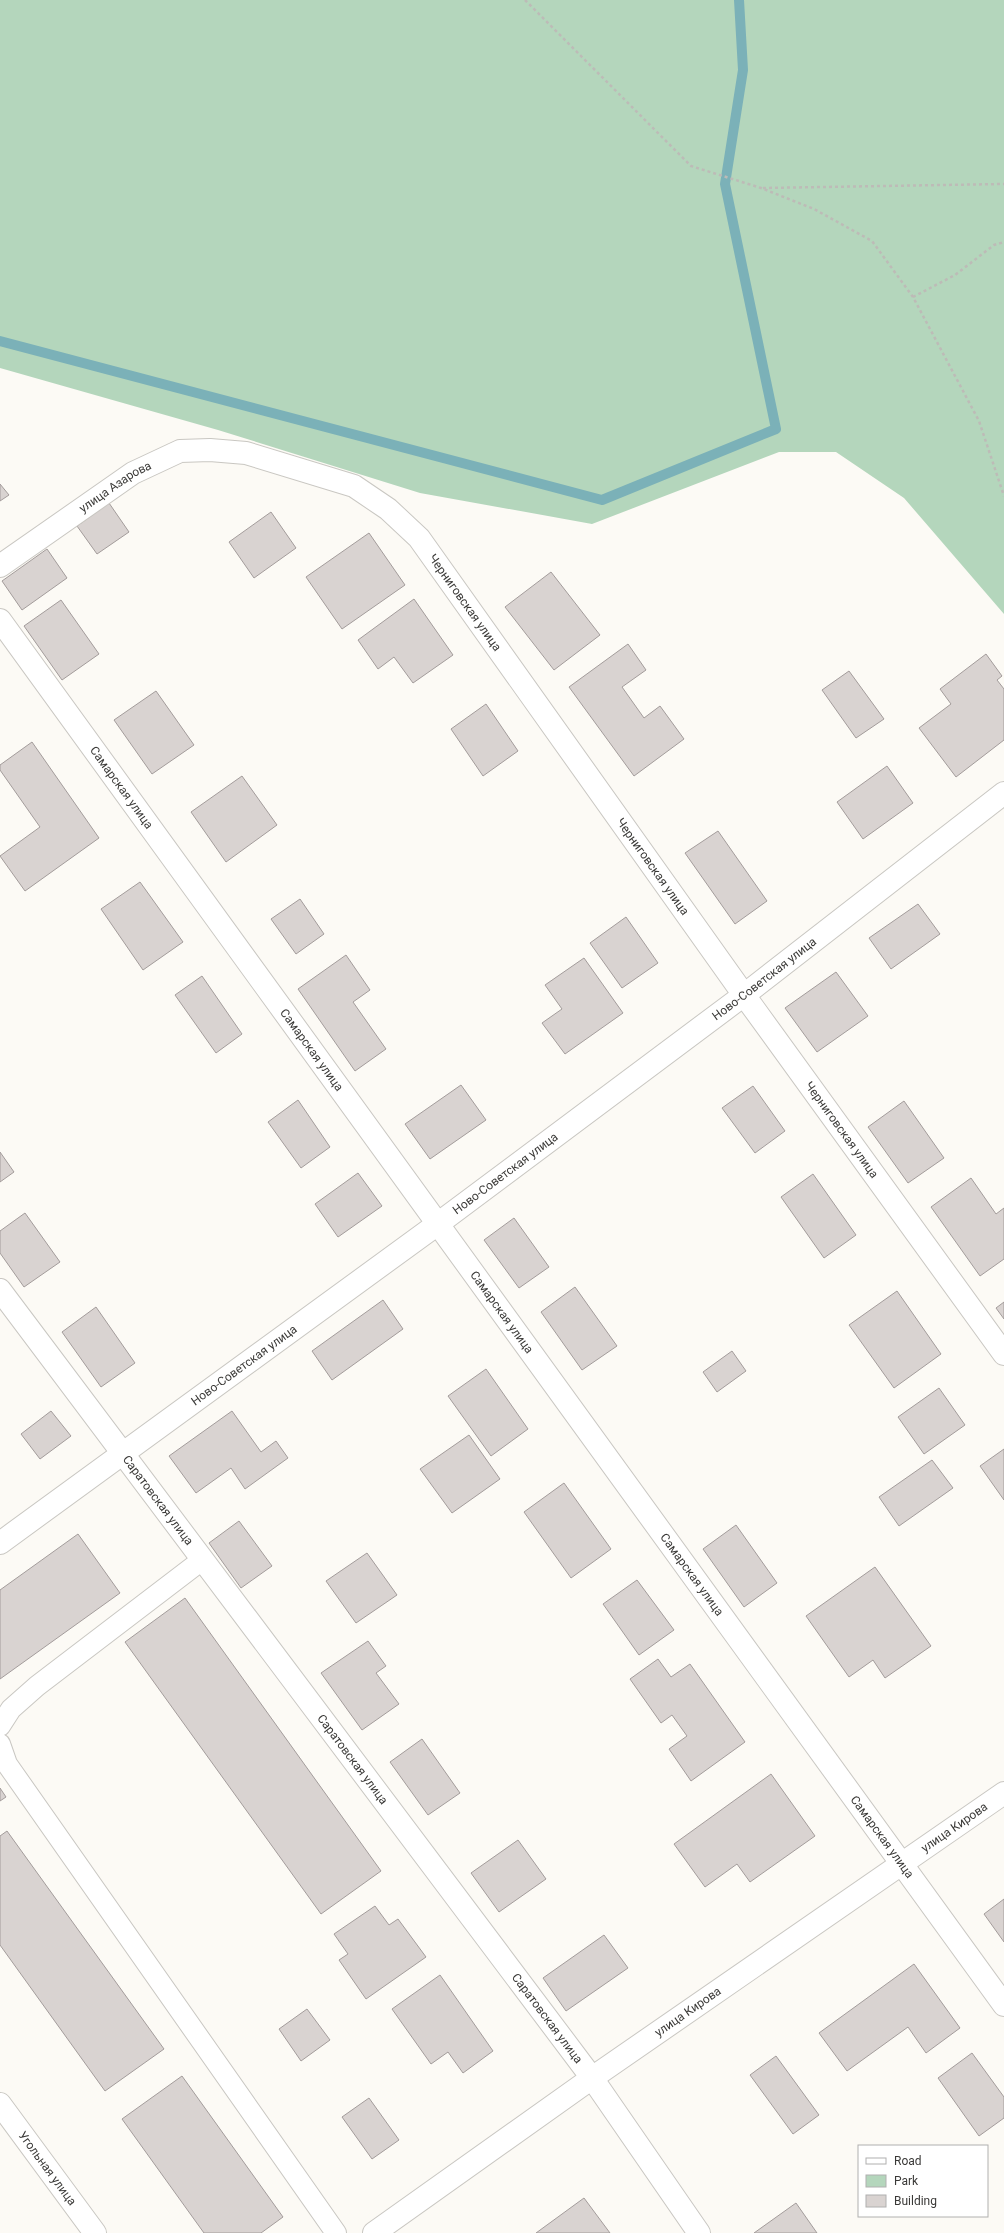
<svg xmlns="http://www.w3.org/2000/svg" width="1004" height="2233" font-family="Roboto,sans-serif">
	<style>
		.green { fill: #b4d6bc }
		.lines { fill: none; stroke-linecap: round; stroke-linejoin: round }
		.stream { stroke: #7bb1b8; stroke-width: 10 }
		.building { fill: #d9d3d1; stroke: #a39c9b }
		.lane-casing { stroke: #c9c7c2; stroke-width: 22 }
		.street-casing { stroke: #c9c7c2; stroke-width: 24 }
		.path { stroke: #bdbbb7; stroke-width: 2.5; stroke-dasharray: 3 3; stroke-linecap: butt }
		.lane { stroke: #fff; stroke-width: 20 }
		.street { stroke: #fff; stroke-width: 22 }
		.labels { text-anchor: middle; stroke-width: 4; stroke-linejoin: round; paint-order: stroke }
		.street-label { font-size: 12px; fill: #3a3937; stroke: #fff }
	</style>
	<rect width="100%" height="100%" fill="#fcfaf5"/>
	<path class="green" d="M0 0H1004V614L904 498 836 452H779L592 524 420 493 218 430 0 368Z"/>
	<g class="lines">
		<path class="stream" d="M0 341 602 500 776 429 725 184 743 70 739 0"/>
	</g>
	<g class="building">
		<path d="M0 484 9 495 0 501Z"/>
		<path d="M109 503 129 532 97 554 77 526Z"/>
		<path d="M271 512 296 548 254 578 229 542Z"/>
		<path d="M369 533 405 585 342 629 306 577Z"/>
		<path d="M47 549 67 578 22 610 2 581Z"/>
		<path d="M551 572 600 635 554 670 505 607Z"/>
		<path d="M414 599 453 655 413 683 394 657 378 669 358 640Z"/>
		<path d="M61 600 99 654 62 680 24 626Z"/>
		<path d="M628 644 646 670 622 687 644 718 660 706 684 739 634 776 569 687Z"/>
		<path d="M986 654 1002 676 997 680 1004 689V740L956 777 919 728 951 704 940 689Z"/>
		<path d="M849 671 884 719 856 738 822 690Z"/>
		<path d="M156 691 194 745 152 774 114 720Z"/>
		<path d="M486 704 518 751 483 776 451 729Z"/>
		<path d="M32 742 99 838 25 891 0 856 40 827 0 770V765Z"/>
		<path d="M887 766 913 803 863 839 837 802Z"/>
		<path d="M242 776 277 825 226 862 191 812Z"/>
		<path d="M718 831 767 901 735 924 685 853Z"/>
		<path d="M140 882 183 942 143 970 101 909Z"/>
		<path d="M300 899 324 934 296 954 271 919Z"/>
		<path d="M918 904 940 934 891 969 869 938Z"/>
		<path d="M626 917 658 963 622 988 590 943Z"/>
		<path d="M346 955 370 990 353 1002 386 1049 355 1071 298 989Z"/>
		<path d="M584 958 623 1013 565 1054 542 1023 562 1009 545 985Z"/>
		<path d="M836 972 868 1016 817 1052 785 1008Z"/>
		<path d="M202 976 242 1034 216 1053 175 995Z"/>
		<path d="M461 1085 486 1120 430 1159 405 1124Z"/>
		<path d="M753 1086 785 1131 755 1153 722 1108Z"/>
		<path d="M298 1100 330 1147 301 1168 268 1122Z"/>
		<path d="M904 1101 944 1158 908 1183 868 1127Z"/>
		<path d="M0 1152 14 1172 0 1182Z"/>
		<path d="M358 1173 382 1206 338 1237 315 1204Z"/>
		<path d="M813 1174 856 1235 824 1258 781 1197Z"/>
		<path d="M971 1178 996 1214 1004 1208V1259L980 1276 931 1207Z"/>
		<path d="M25 1213 60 1262 24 1287 0 1253V1231Z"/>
		<path d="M514 1218 549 1267 519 1288 484 1240Z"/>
		<path d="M575 1287 617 1346 582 1370 541 1312Z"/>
		<path d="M897 1291 941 1354 894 1388 849 1325Z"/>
		<path d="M383 1300 403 1329 332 1380 312 1351Z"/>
		<path d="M1004 1302V1319L996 1308Z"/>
		<path d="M96 1307 135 1363 101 1387 62 1332Z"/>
		<path d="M732 1351 746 1371 717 1392 703 1372Z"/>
		<path d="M486 1369 528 1429 491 1456 448 1396Z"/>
		<path d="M939 1388 965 1425 924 1454 898 1417Z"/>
		<path d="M51 1411 71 1436 40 1459 21 1434Z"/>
		<path d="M232 1411 261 1452 276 1441 288 1458 245 1489 231 1468 196 1493 169 1456Z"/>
		<path d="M469 1435 500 1479 452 1513 420 1469Z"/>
		<path d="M1004 1449V1500L980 1466Z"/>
		<path d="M932 1460 953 1488 899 1526 879 1497Z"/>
		<path d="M564 1483 611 1549 571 1578 524 1512Z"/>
		<path d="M239 1521 272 1566 241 1588 209 1543Z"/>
		<path d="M736 1525 777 1583 744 1607 703 1549Z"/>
		<path d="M78 1534 120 1593 0 1679V1590Z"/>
		<path d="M367 1553 397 1595 356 1623 326 1581Z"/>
		<path d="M875 1567 931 1646 885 1678 873 1660 849 1677 806 1616Z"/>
		<path d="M637 1580 674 1630 639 1655 603 1604Z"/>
		<path d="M185 1598 381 1871 321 1914 125 1642Z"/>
		<path d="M368 1641 386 1666 376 1673 399 1704 362 1730 321 1673Z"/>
		<path d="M658 1659 671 1677 690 1664 745 1742 691 1781 669 1749 687 1736 672 1715 661 1723 630 1679Z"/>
		<path d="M422 1739 460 1793 428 1815 390 1762Z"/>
		<path d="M771 1774 815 1836 750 1882 737 1864 705 1887 674 1844Z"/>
		<path d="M0 1788 6 1797 0 1801Z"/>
		<path d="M7 1831 164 2049 105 2091 0 1945V1836Z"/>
		<path d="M518 1840 546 1879 499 1912 471 1873Z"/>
		<path d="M1004 1899V1942L984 1914Z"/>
		<path d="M375 1906 389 1925 398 1919 426 1957 366 1999 339 1960 348 1954 334 1934Z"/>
		<path d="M604 1935 628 1968 566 2011 543 1978Z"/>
		<path d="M914 1964 960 2028 926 2053 908 2027 847 2071 819 2033Z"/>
		<path d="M440 1975 493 2051 463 2073 448 2052 431 2064 392 2009Z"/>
		<path d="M307 2009 330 2040 301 2061 279 2029Z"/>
		<path d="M972 2053 1004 2097V2118L979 2136 938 2078Z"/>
		<path d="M776 2056 819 2115 793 2134 750 2075Z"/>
		<path d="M182 2076 283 2217 261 2233H204L122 2119Z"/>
		<path d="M369 2098 399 2140 372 2159 342 2117Z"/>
		<path d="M584 2198 610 2233H536Z"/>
		<path d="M796 2203 817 2233H754Z"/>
	</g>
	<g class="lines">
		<g class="lane-casing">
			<g id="lane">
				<path d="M0 1726 11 1709 37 1686 202 1560"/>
				<path d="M0 1744 7 1764 336 2233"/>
			</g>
		</g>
		<g class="street-casing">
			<g id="street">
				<path id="s1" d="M0 566 133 473 180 451 210 450 246 453 354 486 388 509 419 538 744 995 1004 1354"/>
				<path id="s2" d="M0 620 1004 2005"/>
				<path id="s3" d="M0 1290 592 2078 699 2233"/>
				<path id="s4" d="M0 1543 439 1223 744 995 1004 793"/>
				<path id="s5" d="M0 2104 95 2233"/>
				<path id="s6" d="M374 2233 592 2078 1004 1793"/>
			</g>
		</g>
		<g class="path">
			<path d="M525 0 691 166 761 188 814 209 872 241 913 297 979 421 1004 496"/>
			<path d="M763 188 1004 184"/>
			<path d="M913 297 955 275 994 245 1004 242"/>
		</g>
		<use href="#lane" class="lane"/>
		<use href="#street" class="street"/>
	</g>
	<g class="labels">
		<g class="street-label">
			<text dy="4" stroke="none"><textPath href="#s1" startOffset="140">улица Азарова</textPath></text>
			<text dy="4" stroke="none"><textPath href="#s1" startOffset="556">Черниговская улица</textPath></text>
			<text dy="4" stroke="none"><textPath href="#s2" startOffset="207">Самарская улица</textPath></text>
			<text dy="4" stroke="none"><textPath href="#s1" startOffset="880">Черниговская улица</textPath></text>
			<text dy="4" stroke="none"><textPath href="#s4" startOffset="950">Ново-Советская улица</textPath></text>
			<text dy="4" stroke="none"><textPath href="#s2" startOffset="531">Самарская улица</textPath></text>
			<text dy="4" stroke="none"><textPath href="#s1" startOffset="1204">Черниговская улица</textPath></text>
			<text dy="4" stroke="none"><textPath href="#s4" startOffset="626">Ново-Советская улица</textPath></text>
			<text dy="4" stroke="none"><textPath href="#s2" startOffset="855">Самарская улица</textPath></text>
			<text dy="4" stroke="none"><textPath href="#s4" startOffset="302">Ново-Советская улица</textPath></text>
			<text dy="4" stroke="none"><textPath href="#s3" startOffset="263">Саратовская улица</textPath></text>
			<text dy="4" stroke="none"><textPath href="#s2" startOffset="1179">Самарская улица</textPath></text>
			<text dy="4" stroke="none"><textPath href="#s3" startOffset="587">Саратовская улица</textPath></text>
			<text dy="4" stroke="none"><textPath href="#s6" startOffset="708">улица Кирова</textPath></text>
			<text dy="4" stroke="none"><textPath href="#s2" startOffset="1503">Самарская улица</textPath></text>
			<text dy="4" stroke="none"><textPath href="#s6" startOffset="384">улица Кирова</textPath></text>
			<text dy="4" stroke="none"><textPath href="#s3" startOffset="911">Саратовская улица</textPath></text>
			<text dy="4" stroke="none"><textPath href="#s5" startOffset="80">Угольная улица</textPath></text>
		</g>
	</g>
	<rect x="858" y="2145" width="130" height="72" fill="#ffffff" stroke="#b0b0af"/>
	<rect x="866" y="2158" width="20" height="6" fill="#ffffff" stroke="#b0b0af"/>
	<text x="894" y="2165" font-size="12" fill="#3a3937">Road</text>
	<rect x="866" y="2175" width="20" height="12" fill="#b4d6bc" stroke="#b0b0af"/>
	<text x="894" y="2185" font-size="12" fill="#3a3937">Park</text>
	<rect x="866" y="2195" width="20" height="12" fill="#d9d3d1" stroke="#b0b0af"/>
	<text x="894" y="2205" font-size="12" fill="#3a3937">Building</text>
</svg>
